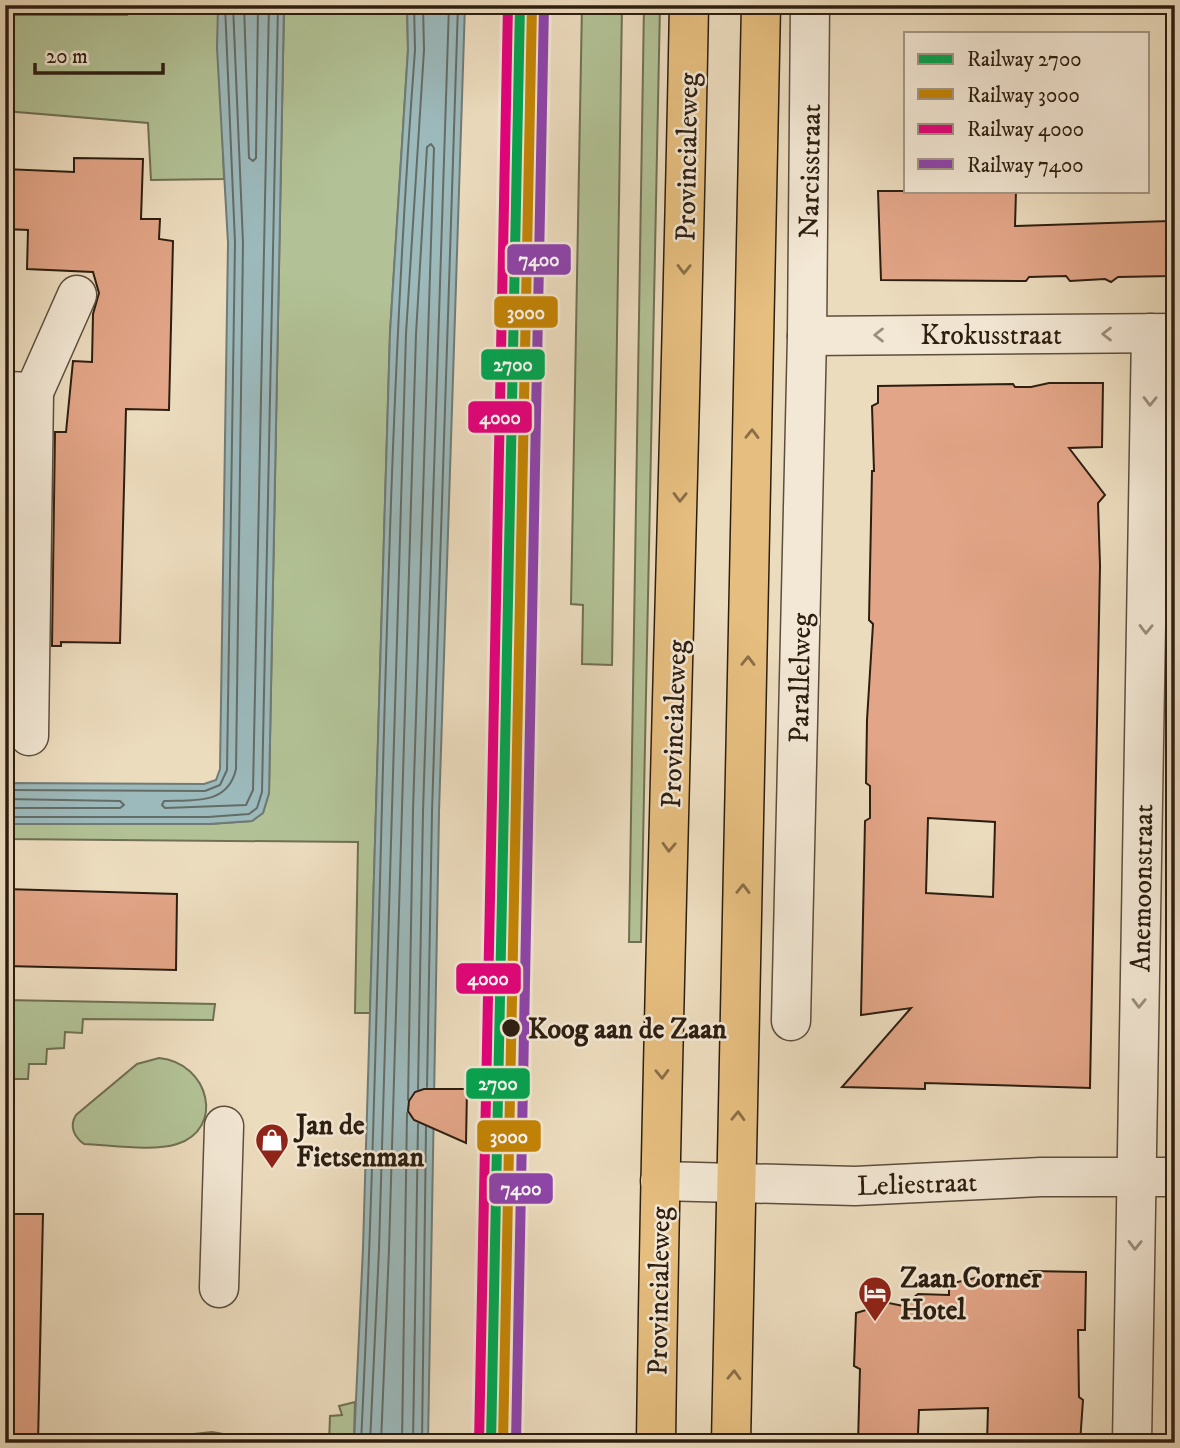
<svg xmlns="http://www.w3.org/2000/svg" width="1180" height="1448" font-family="'IM FELL DW Pica',serif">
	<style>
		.green { fill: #b2c296; stroke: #707054; stroke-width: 2 }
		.water { fill: #9cb9bb; stroke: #707b77; stroke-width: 2 }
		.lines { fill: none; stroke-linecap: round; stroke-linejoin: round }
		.shore { stroke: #646c66; stroke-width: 2 }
		.building { fill: #e2a587; stroke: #2d1e11; stroke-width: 2; fill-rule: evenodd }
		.minor-casing { stroke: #5d4e3c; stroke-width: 41 }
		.major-casing { stroke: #2d1e11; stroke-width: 41 }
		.minor { stroke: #f3e8d5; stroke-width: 38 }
		.major { stroke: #e6be7f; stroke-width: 38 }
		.rail-1-casing { stroke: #f3e8d5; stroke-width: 16 }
		.rail-2-casing { stroke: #f3e8d5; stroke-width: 16 }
		.rail-3-casing { stroke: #f3e8d5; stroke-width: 16 }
		.rail-4-casing { stroke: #f3e8d5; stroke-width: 16 }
		.rail-1 { stroke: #00a651; stroke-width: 10 }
		.rail-2 { stroke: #c48404; stroke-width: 10 }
		.rail-3 { stroke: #e5007d; stroke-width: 10 }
		.rail-4 { stroke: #8e44ad; stroke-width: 10 }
		.oneway { stroke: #8a6e48 }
		.oneway2 { stroke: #9a8d7d }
		.stop-dot { fill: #2d1e11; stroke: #f3e8d5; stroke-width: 2.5 }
		.labels { text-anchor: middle; stroke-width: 5; stroke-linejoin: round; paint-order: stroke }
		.street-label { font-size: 28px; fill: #2d1e11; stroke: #f3e8d5 }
		.stop-label { font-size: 28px; font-weight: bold; fill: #2d1e11; stroke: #f3e8d5; text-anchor: start }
		.poi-label { font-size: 28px; font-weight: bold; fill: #2d1e11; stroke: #f3e8d5; text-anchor: start }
		.line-badge { stroke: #f3e8d5; stroke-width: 2.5 }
		.badge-label { font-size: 19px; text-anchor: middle; font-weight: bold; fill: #fff }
	</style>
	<rect width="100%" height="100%" fill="#ecdcbe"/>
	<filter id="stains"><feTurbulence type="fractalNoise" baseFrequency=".00286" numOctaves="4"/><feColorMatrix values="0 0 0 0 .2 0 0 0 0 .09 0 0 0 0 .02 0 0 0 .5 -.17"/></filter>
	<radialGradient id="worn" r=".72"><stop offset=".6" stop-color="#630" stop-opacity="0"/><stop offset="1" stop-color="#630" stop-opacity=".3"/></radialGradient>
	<g class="green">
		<path d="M135 5H218L224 179 151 180 148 123 5 111V15H127Z"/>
		<path d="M284 5H407L408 50 390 333 370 1013H355L358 842 5 839V824H209L252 821 263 813 269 793Z"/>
		<path d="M582 5H622L612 665 582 664 583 605 571 604Z"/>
		<path d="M644 5H660L641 942H629Z"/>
		<path d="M5 1000 215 1004 213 1020 83 1019 82 1033 65 1032 64 1048 47 1049 46 1064H29L28 1079H13L12 1094H5Z"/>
		<path d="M159 1058C210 1063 225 1129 177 1144 153 1152 110 1145 84 1144 74 1137 69 1126 76 1115L137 1064Z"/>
		<path d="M355 1402 354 1443H329L330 1416 342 1415 339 1406Z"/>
		<path d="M212 1432 274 1443H109Z"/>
	</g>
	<g class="water">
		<path d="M218 5H284L269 793 263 813 252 821 209 824H5V783L204 784 216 780 220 769 228 243 217 48Z"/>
		<path d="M407 5H465L439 812 428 1443H354L363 1248 390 333 408 50Z"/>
	</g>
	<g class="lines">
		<g class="shore">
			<path d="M233 5 243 243 236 769C228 805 194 800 164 801L162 805 165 808 246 805 253 790 269 5"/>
			<path d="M244 5 249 158 253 161 256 158 258 5"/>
			<path d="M5 790 205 791 220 785 227 770 235 243 225 5"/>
			<path d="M5 799 120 801 124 805 120 808H5"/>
			<path d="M5 817H208L249 814 257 808 262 792 278 5"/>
			<path d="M427 1087 432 812 458 5"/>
			<path d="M418 1089 423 812 449 5"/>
			<path d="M361 1443C384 979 380 513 415 50L414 5"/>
			<path d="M370 1443 379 1249 406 334 424 50 423 5"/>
			<path d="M381 1443 389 1249 416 334 427 147 431 144 434 148 413 811 408 1100"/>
			<path d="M402 1443 407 1113"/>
			<path d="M413 1443 418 1124"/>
			<path d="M422 1443 426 1127"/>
		</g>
	</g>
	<g class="building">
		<path d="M74 158 143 159 141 219H160L159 239 173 241 169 410 126 409 120 643 61 642V646H52L55 432H66L73 361 92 362 93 314 99 293 93 272 27 269 28 230 5 229V169L74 172Z"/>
		<path d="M878 191H1016L1015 226 1169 221 1171 276 1118 277 1111 282 1105 279 1070 281 1066 276 1029 277 1026 281 881 280Z"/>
		<path d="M1049 383H1103L1102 447 1069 448 1105 495 1098 503 1100 566 1090 1088 925 1083V1089L842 1087 911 1008 861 1015 865 821 870 818V786L866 783 867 720 873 624 869 620 872 471H874L872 406 878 403V386L1013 384 1015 387H1031ZM928 818 995 822 993 897 926 893Z"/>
		<path d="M5 438H11L8 645H5Z"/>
		<path d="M5 889 177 894 176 970 5 966Z"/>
		<path d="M424 1089H467L466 1143 414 1120 408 1111 409 1101 415 1092Z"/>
		<path d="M5 1214H43L38 1443H5Z"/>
		<path d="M1029 1271 1086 1272 1085 1330H1078L1079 1397 1083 1400 1080 1443H987L988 1408 919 1410 918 1434H913V1443H858L860 1369 854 1366 856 1313 889 1303 903 1306 918 1294 949 1295V1284L988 1275 1024 1276Z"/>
	</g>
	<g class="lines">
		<g class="minor-casing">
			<g id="minor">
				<path d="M807 336 1175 333"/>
				<path d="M5 391 34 392 77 295"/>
				<path d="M29 736 34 392"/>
				<path d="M791 1021 807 336 810 5"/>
				<path d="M660 1181 855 1186 1041 1177H1175"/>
				<path d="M219 1288 224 1126"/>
				<path d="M1132 1443 1151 333"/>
			</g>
		</g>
		<g class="major-casing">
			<g id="major">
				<path d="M656 1443C662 964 680 485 689 5"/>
				<path d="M731 1443 761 5"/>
			</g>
		</g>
		<use href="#minor" class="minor"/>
		<use href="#major" class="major"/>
		<g class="rail-1-casing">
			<path id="rail-1" d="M491 1443 520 5"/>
		</g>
		<g class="rail-2-casing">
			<path id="rail-2" d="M503 1443 532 5"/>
		</g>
		<g class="rail-3-casing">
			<path id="rail-3" d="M479 1443 508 5"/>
		</g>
		<g class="rail-4-casing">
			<path id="rail-4" d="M516 1443 544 5"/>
		</g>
		<use href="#rail-1" class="rail-1"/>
		<use href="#rail-2" class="rail-2"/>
		<use href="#rail-3" class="rail-3"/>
		<use href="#rail-4" class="rail-4"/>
	</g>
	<defs><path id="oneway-chevron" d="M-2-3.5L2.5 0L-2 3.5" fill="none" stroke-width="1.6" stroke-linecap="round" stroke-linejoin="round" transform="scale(1.75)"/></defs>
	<g class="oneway">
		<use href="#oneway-chevron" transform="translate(684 269) rotate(91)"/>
		<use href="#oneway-chevron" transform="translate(752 434) rotate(-89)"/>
		<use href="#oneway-chevron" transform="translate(680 497) rotate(91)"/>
		<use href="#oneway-chevron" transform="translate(748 661) rotate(-89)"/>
		<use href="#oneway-chevron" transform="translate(669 847) rotate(92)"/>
		<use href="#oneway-chevron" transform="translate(743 889) rotate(-89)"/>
		<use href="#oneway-chevron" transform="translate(662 1074) rotate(89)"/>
		<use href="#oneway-chevron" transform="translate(738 1116) rotate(-88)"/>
		<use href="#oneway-chevron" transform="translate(734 1375) rotate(-88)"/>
	</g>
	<g class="oneway2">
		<use href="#oneway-chevron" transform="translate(1107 334) rotate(180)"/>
		<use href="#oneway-chevron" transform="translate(879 335) rotate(180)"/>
		<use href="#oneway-chevron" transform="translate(1150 401) rotate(91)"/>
		<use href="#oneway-chevron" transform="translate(1146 629) rotate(91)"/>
		<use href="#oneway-chevron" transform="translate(1139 1003) rotate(91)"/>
		<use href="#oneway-chevron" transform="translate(1135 1245) rotate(91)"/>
	</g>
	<defs>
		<g id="shop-pin" transform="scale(1.75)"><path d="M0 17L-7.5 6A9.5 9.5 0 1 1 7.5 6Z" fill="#8f2418" stroke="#f3e8d5"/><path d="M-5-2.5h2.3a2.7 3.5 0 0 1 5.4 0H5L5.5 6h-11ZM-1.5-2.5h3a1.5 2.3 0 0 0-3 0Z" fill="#fff"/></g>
		<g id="hotel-pin" transform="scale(1.75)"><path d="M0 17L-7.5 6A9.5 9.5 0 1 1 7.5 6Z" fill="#8f2418" stroke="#f3e8d5"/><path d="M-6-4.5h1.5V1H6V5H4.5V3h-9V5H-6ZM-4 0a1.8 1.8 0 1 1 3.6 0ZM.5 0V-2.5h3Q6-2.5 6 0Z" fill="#fff"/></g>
	</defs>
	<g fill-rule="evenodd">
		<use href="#shop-pin" x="272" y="1140"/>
		<use href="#hotel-pin" x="875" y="1293"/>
	</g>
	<circle class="stop-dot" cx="511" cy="1028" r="10"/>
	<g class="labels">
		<g class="street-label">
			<text transform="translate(686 157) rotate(-89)" y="10">Provincialeweg</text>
			<text transform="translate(809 171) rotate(-89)" y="10">Narcisstraat</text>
			<text x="991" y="344">Krokusstraat</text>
			<text transform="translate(799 678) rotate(-89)" y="10">Parallelweg</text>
			<text transform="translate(673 724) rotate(-88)" y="10">Provincialeweg</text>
			<text transform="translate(1141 888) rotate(-89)" y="10">Anemoonstraat</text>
			<text transform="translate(917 1183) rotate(-2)" y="10">Leliestraat</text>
			<text transform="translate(658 1291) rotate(-89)" y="10">Provincialeweg</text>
		</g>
		<g class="stop-label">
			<text x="528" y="1038">Koog aan de Zaan</text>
		</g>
		<g class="poi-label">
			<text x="296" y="1134">Jan de<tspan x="296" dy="32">Fietsenman</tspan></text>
			<text x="900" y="1287">Zaan Corner<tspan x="900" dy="32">Hotel</tspan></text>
		</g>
	</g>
	<g class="line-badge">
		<rect x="506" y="243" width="66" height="33" rx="7" fill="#8e44ad"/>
		<rect x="493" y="295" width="66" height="34" rx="7" fill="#c48404"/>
		<rect x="480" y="348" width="66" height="33" rx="7" fill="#00a651"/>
		<rect x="467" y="400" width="66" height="34" rx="7" fill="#e5007d"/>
		<rect x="455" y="962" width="67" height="33" rx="7" fill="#e5007d"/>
		<rect x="465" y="1067" width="66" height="33" rx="7" fill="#00a651"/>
		<rect x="476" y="1119" width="66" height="34" rx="7" fill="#c48404"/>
		<rect x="488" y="1172" width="66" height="33" rx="7" fill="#8e44ad"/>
	</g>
	<g class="badge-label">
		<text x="539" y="266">7400</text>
		<text x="526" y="319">3000</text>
		<text x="513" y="371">2700</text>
		<text x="500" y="424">4000</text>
		<text x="488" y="985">4000</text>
		<text x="498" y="1090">2700</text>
		<text x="509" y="1143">3000</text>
		<text x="521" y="1195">7400</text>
	</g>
	<rect width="1180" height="1448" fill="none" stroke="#ecdcbe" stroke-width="28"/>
	<rect x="7" y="7" width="1166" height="1434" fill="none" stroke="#2d1e11" stroke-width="3.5"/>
	<rect x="14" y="14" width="1152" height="1420" fill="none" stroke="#2d1e11" stroke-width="2"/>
	<rect x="904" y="32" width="245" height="161" fill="#f3e8d5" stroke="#a49787" stroke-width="2"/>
	<rect x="918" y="54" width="35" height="10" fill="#00a651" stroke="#a49787" stroke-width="2"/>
	<text x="967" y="66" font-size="21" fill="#2d1e11">Railway 2700</text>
	<rect x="918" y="89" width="35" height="10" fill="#c48404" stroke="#a49787" stroke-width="2"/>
	<text x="967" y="102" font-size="21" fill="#2d1e11">Railway 3000</text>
	<rect x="918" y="124" width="35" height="10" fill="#e5007d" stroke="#a49787" stroke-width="2"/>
	<text x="967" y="136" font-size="21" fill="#2d1e11">Railway 4000</text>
	<rect x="918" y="159" width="35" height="10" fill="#8e44ad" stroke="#a49787" stroke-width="2"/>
	<text x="967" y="172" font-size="21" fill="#2d1e11">Railway 7400</text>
	<path d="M35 63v10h128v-10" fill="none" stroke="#2d1e11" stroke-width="3.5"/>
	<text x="46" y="63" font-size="21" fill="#2d1e11" stroke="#f3e8d5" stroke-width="5" paint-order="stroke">20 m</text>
	<rect width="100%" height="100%" filter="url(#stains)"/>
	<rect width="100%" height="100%" fill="url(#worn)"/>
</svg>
